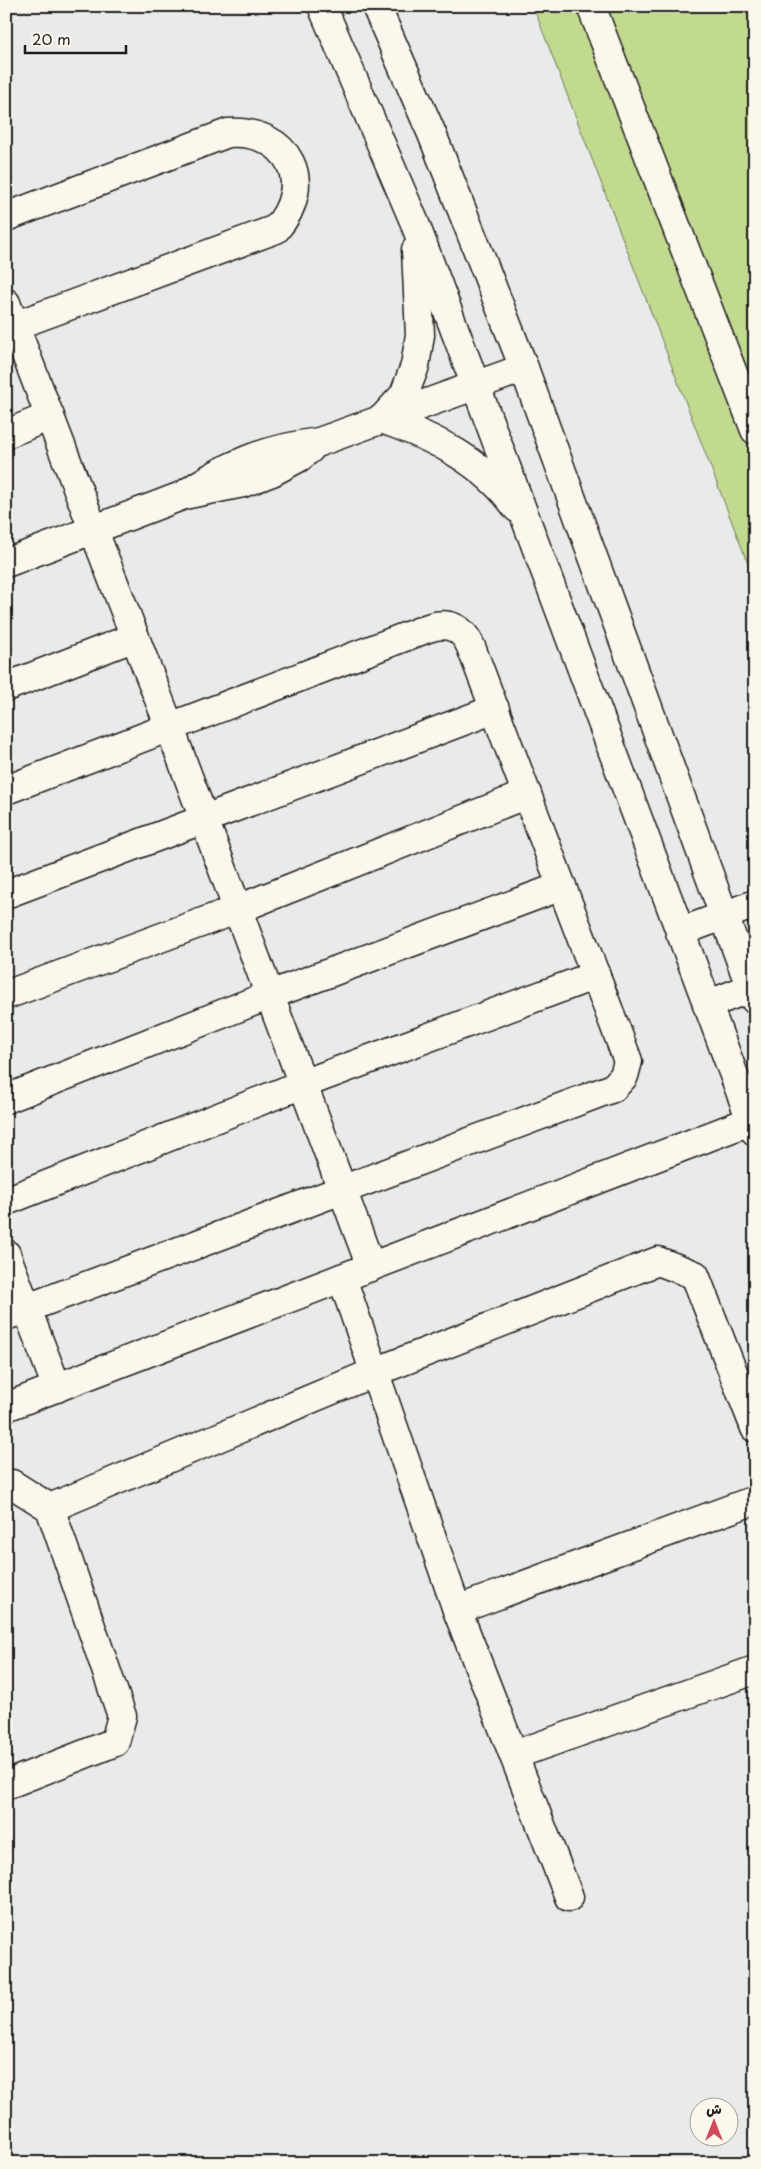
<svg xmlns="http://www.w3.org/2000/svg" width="761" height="2169" font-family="'Playpen Sans','Playpen Sans Arabic',sans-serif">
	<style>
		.green { fill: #c2da90; stroke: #6f7b56 }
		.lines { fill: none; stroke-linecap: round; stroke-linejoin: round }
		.minor-casing { stroke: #1c1c1c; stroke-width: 31 }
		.minor { stroke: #fbf7ec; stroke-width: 28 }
	</style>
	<rect width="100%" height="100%" fill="#e9eaea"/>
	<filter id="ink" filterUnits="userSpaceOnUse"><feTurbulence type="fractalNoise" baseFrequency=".02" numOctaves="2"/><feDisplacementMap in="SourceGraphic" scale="10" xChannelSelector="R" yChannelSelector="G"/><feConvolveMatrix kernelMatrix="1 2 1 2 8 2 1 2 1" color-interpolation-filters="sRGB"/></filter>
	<g filter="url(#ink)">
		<path class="green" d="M533 6H755V582Z"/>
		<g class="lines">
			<g class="minor-casing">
				<g id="minor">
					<path d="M322 6 414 221 755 1131"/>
					<path d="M376 6 432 134 524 368 755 1000"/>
					<path d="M591 6 755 430"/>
					<path d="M6 217 228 133C289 129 316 183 276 229L6 329"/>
					<path d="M416 250 420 335 415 366 404 395 382 419C435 438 483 461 517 508"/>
					<path d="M6 303 170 728 371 1267"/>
					<path d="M6 434 50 416"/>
					<path d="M184 495C228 464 266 449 319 442L524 368"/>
					<path d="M6 563 184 495 243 483 272 472 300 457 310 449"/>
					<path d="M6 687 135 637"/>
					<path d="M6 790 428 628C449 621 463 628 471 647L628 1061 624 1076 613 1088 6 1316"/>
					<path d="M6 894 495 709"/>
					<path d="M680 932 755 904"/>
					<path d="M6 995 238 909 527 794"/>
					<path d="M707 1005 755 986"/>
					<path d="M6 1099 270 995 562 886"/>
					<path d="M6 1201 303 1084 596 975"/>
					<path d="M6 1254 57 1388"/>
					<path d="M342 1278 457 1610 569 1897"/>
					<path d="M6 1407 755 1119"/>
					<path d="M6 1485 12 1484 50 1508 122 1716 115 1742 6 1785"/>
					<path d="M50 1508 375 1372 658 1261 695 1275 755 1428"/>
					<path d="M457 1610 755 1500"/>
					<path d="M514 1755 755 1670"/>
				</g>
			</g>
			<use href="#minor" class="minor"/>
		</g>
	</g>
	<rect width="761" height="2169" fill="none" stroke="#fbf7ec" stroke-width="25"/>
	<rect x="12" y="12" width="736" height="2144" fill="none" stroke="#1c1c1c" stroke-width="2" filter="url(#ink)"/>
	<g transform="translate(714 2122)"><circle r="24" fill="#fbf7ec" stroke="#a29f99"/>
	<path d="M0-4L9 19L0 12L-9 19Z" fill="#d1495b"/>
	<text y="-8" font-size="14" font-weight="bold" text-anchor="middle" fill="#1c1c1c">ش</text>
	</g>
	<path d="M25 45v8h101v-8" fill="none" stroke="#1c1c1c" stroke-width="2.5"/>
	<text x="32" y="45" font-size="15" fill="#1c1c1c" stroke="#fbf7ec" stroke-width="4" paint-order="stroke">20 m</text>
</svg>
